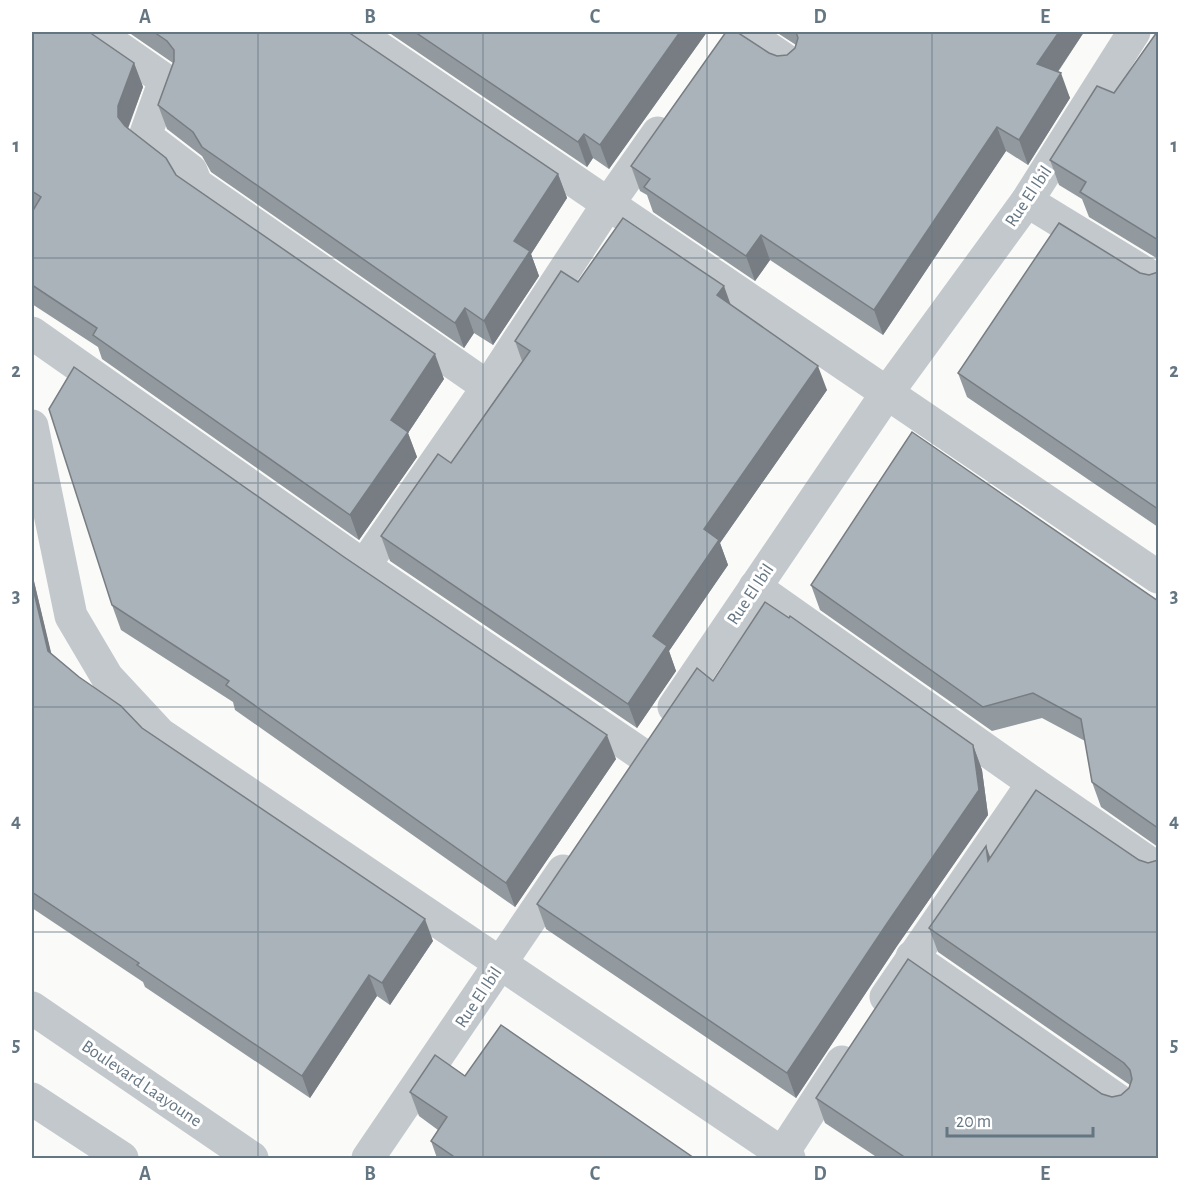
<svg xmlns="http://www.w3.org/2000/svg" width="1190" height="1190" font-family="'Alegreya Sans',sans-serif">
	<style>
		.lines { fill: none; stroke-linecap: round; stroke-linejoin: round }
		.minor { stroke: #c3c8cc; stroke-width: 33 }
		.wall { fill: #929a9f }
		.shaded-wall { fill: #777d82 }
		.building { fill: #aab3b9; stroke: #777d82; stroke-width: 1.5 }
		.grid { fill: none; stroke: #657683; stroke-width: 1.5; stroke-opacity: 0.55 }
		.labels { text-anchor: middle; stroke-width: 6; stroke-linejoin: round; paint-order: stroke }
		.street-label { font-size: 18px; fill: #657683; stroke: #fff }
		.neatline { fill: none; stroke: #657683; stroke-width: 2 }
		.grid-label { font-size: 20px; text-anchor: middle; font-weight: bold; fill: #657683 }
	</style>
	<rect width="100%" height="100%" fill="#fafaf8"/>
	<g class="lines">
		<g class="minor">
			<path d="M96 32 165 80 145 136 191 171 196 184 488 387"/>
			<path d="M355 32 1158 577"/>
			<path d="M744 32 788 62"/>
			<path d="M1027 201 1158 281"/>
			<path d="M32 333 364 566 641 754"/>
			<path d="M32 426 71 616 107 677 160 734 789 1158"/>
			<path d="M364 566 488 387 608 204 658 133"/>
			<path d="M755 587 1033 783 1158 869"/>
			<path d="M674 707 887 393 1027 201 1134 32"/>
			<path d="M912 957 1122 1103"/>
			<path d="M886 997 1033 783"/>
			<path d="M32 1008 252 1158"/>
			<path d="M32 1099 122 1158"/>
			<path d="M782 1154 842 1062"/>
			<path d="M368 1158 563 871"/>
		</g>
	</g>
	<g class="wall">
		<path d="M32 32 134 63 143 87 128 129 176 175 444 379 408 433 417 457 359 540 102 359 98 347 32 304V212L33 210H32Z"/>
		<path d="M128 32H348L558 174 567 198 531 254 539 276 493 345 474 333 464 348 211 172 202 156 167 129 158 105 173 63Z"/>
		<path d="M388 32H707L609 169 593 158 587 167Z"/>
		<path d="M776 32H1084L1058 72 1070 98 1028 165 1006 151 883 335 770 260 755 281 653 212 647 195 640 191 631 166 769 53 777 56 787 55 795 48 796 45Z"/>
		<path d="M1158 32V259L1089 217 1082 199 1059 185 1050 160 1114 93Z"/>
		<path d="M1158 272V527L967 397 958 373 1140 273 1149 275Z"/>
		<path d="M578 282 730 304 827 390 720 543 728 565 669 651 676 671 637 728 390 561 381 536 451 463 522 361 515 341Z"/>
		<path d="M32 573 51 654 142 728 433 941 390 1005 377 996 310 1098 145 987 143 982 32 908Z"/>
		<path d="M811 585 1158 601V847L1101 807 1092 782 1085 741 1042 718 992 731 820 610Z"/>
		<path d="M112 605 616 759 515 907 235 710 233 702 121 630Z"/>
		<path d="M973 745 982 770 988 815 897 946 796 1098 546 929 537 904Z"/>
		<path d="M990 858 1139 860 1148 863 1158 861V1158H878L825 1123 816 1098 1102 1094 1112 1097 1121 1095 1129 1088 1130 1085 938 952 929 928Z"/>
		<path d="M465 1076 694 1158H437L431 1141 438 1130 419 1116 410 1092Z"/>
	</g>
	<g class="shaded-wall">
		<path d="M680 32H707L609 169 600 145Z"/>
		<path d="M1059 32H1084L1046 89 1037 64Z"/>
		<path d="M134 63 143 87 127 130 118 117V106Z"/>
		<path d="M1061 73 1070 98 1028 165 1019 140Z"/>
		<path d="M997 127 1006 151 883 335 874 310Z"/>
		<path d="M584 134 593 158 587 167 578 142Z"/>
		<path d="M558 174 567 198 531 254 539 276 493 345 484 321 514 241Z"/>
		<path d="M761 235 770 260 755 281 746 256Z"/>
		<path d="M724 286 733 311 717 295Z"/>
		<path d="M465 308 474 333 464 348 455 323Z"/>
		<path d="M435 354 444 379 408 433 417 457 359 540 350 515 391 420Z"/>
		<path d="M818 366 827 390 720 543 728 565 669 651 676 671 637 728 628 704 653 636 704 529Z"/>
		<path d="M32 573 56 673 48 651 32 584Z"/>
		<path d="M607 735 616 759 515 907 506 883Z"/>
		<path d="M973 745 982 770 988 815 897 946 796 1098 787 1073Z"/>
		<path d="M986 846 995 870 988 861Z"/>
		<path d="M425 919 433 941 390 1005 382 983Z"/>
		<path d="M369 975 377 996 310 1098 302 1076Z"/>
	</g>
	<g class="building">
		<path d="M32 32H89L134 63 118 106V117L125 126 166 158 176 175 435 354 391 420 408 432 350 515 93 335 97 328 32 285V212L41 197 32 191Z"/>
		<path d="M154 32H348L558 174 514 241 530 251 484 321 465 308 455 323 202 147 193 132 158 105 174 61V50L167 41Z"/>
		<path d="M415 32H680L600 145 584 134 578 142Z"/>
		<path d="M726 32H737L769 53 777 56 787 55 795 48 798 38 796 32H1059L1037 64 1061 73 1019 140 997 127 874 310 761 235 746 256 644 187 650 179 631 166Z"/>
		<path d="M1157 32H1158V240L1080 192 1086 182 1050 160 1097 86 1114 93Z"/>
		<path d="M623 218 724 286 717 295 818 366 704 529 719 540 653 636 667 646 628 704 381 536 438 454 451 463 530 351 515 341 561 271 578 282Z"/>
		<path d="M1059 223 1140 273 1149 275 1158 272V509L958 373Z"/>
		<path d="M74 367 344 557 607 735 506 883 226 685 229 681 112 605 49 409Z"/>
		<path d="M912 432 1158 601V828L1092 782 1081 719 1033 693 983 707 811 585Z"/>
		<path d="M32 584 48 651 79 677 121 706 142 728 425 919 382 983 369 975 302 1076 137 965 139 963 32 892Z"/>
		<path d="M765 602 789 618 790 616 973 745 979 790 888 922 787 1073 537 904 697 668 713 681Z"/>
		<path d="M1036 790 1139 860 1148 863 1158 860V1158H906L816 1098 908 959 1102 1094 1112 1097 1121 1095 1129 1088 1132 1079 1130 1070 1124 1063 929 928 986 846 988 861Z"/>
		<path d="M501 1025 694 1158H456L431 1141 447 1117 410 1092 435 1055 465 1076Z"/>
	</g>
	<path class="grid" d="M258 32V1158M483 32V1158M707 32V1158M932 32V1158M32 258H1158M32 483H1158M32 707H1158M32 932H1158"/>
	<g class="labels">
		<g class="street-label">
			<text transform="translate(1028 196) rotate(-56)" y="6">Rue El Ibil</text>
			<text transform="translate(750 594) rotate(-56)" y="6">Rue El Ibil</text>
			<text transform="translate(478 997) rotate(-56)" y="6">Rue El Ibil</text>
			<text transform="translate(142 1083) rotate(34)" y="6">Boulevard Laayoune</text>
		</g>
	</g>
	<rect width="1190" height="1190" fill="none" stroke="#ffffff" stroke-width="66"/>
	<path d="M947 1127v9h146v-9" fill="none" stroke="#657683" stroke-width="3"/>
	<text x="956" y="1127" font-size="18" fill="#657683" stroke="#ffffff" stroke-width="4.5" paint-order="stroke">20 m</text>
	<rect x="33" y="33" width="1124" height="1124" class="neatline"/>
	<g class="grid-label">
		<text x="145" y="23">A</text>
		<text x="370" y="23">B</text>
		<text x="595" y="23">C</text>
		<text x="820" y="23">D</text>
		<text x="1045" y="23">E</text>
		<text x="16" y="152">1</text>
		<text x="1174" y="152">1</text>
		<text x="16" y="377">2</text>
		<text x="1174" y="377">2</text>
		<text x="16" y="602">3</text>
		<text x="1174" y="602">3</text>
		<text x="16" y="827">4</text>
		<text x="1174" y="827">4</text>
		<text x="16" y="1051">5</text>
		<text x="1174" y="1051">5</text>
		<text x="145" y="1180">A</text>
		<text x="370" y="1180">B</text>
		<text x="595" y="1180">C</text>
		<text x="820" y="1180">D</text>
		<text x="1045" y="1180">E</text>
	</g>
</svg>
